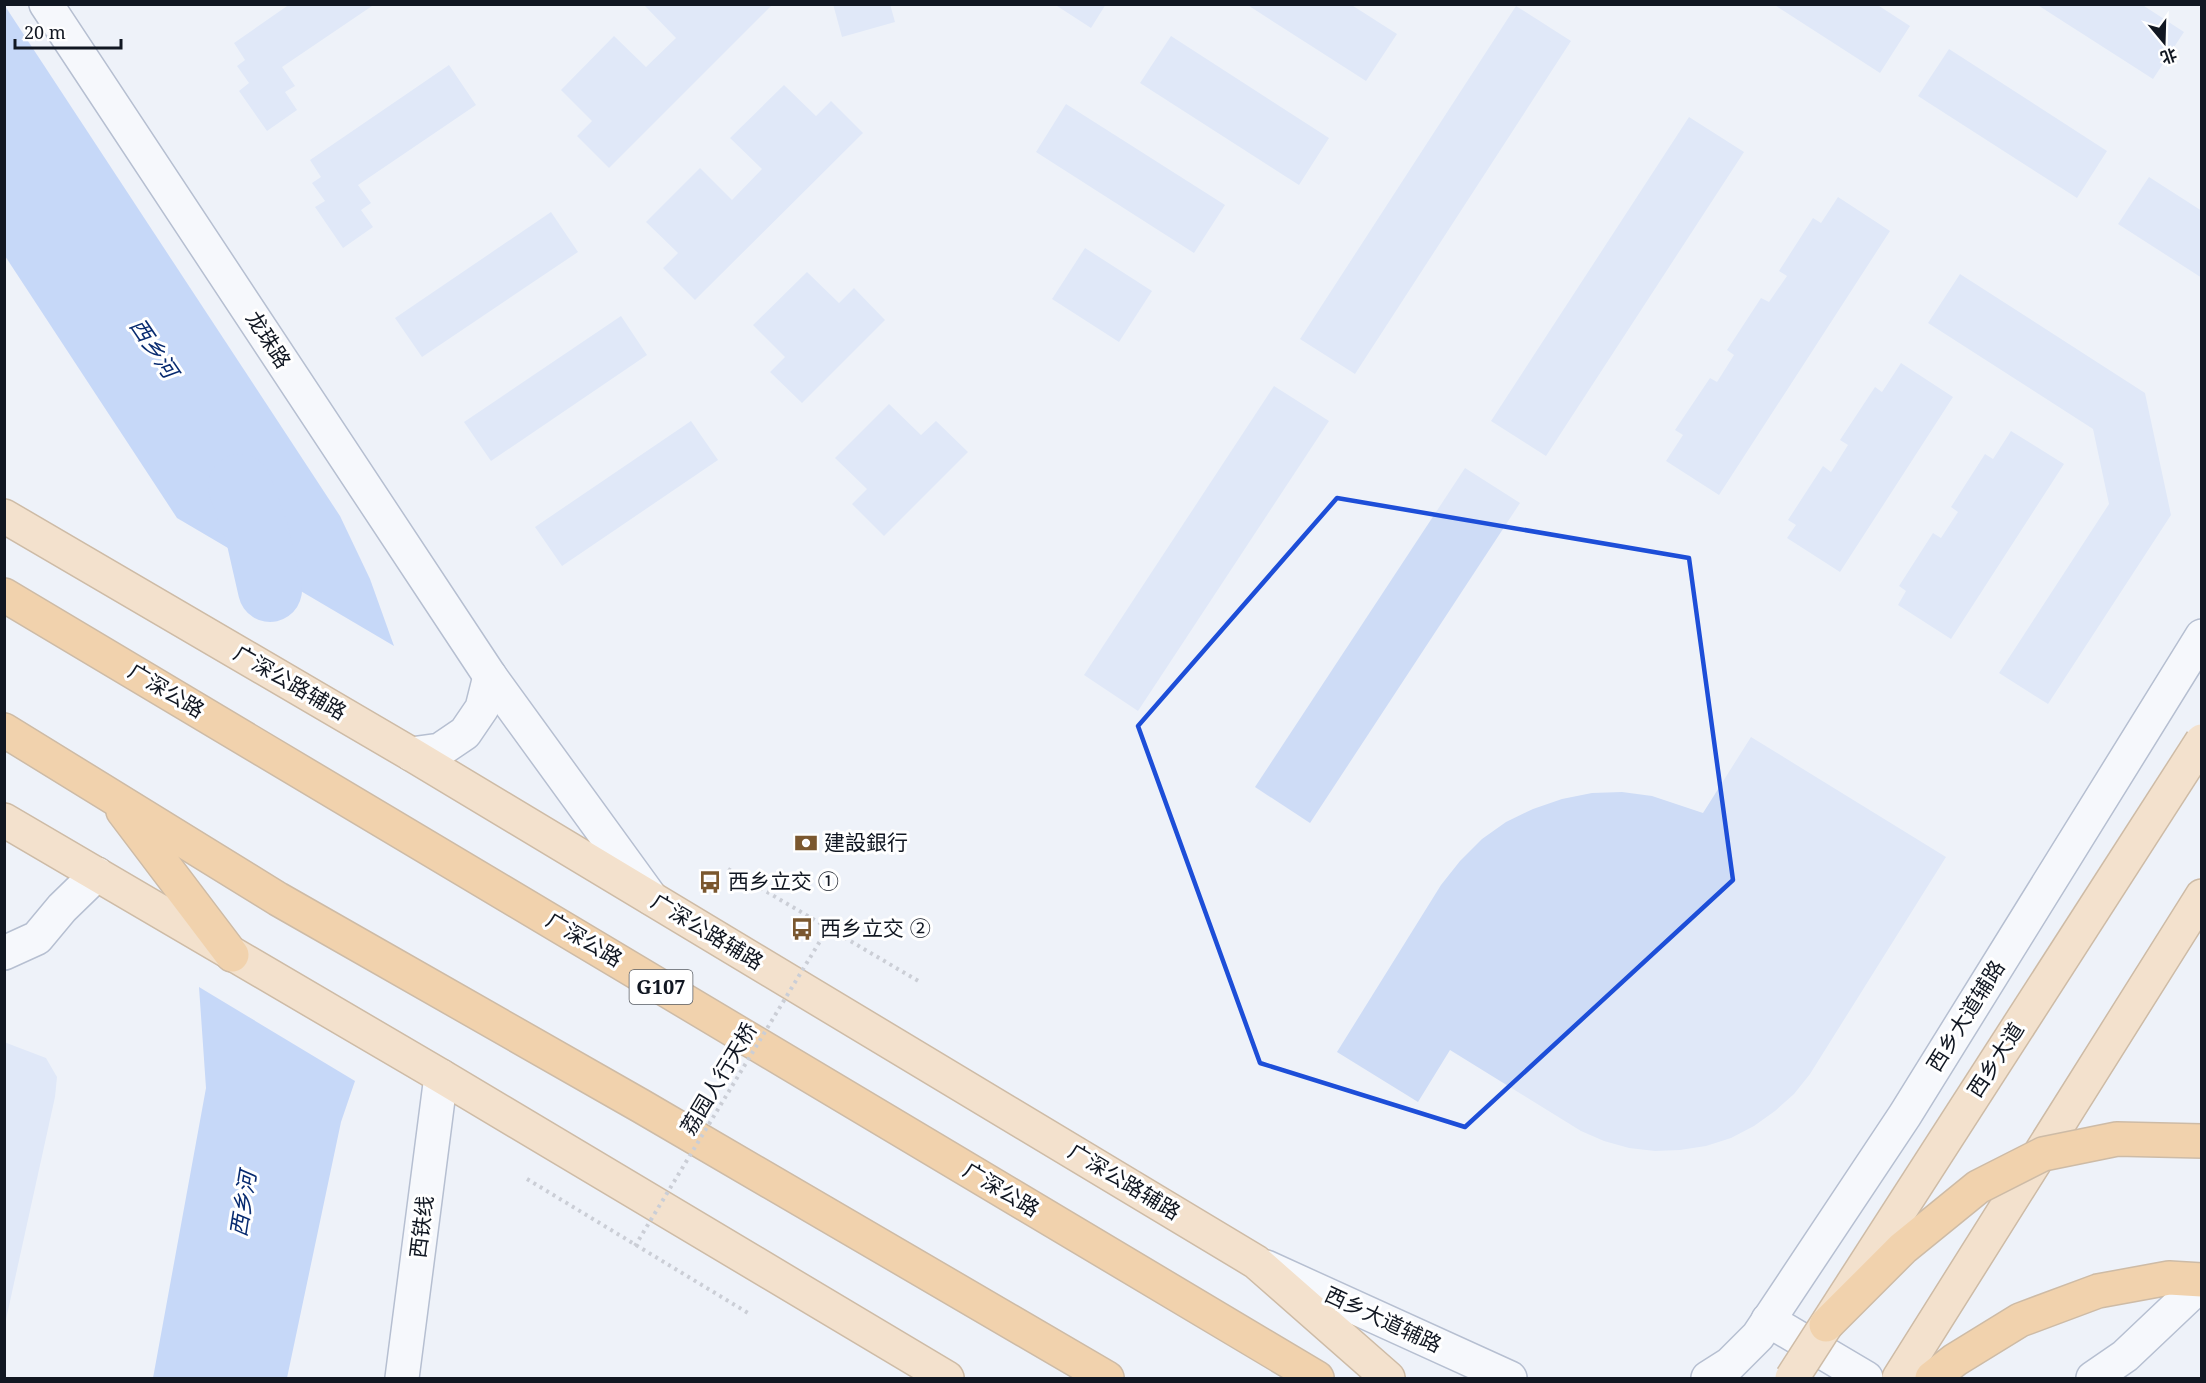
<svg xmlns="http://www.w3.org/2000/svg" width="2206" height="1383" font-family="'Noto Serif','Noto Sans SC',serif">
	<style>
		.water { fill: #96b8f5 }
		.lines { fill: none; stroke-linecap: round; stroke-linejoin: round }
		.river { stroke: #96b8f5; stroke-width: 64 }
		.building { fill: #cedcf6 }
		.minor-casing { stroke: #7282a0; stroke-width: 36 }
		.major-casing { stroke: #a57841; stroke-width: 36 }
		.highway-casing { stroke: #a57841; stroke-width: 36 }
		.path { stroke: #9fa3ac; stroke-width: 4; stroke-dasharray: 3 4.5; stroke-linecap: butt }
		.minor { stroke: #fff; stroke-width: 33 }
		.major { stroke: #f8cd97; stroke-width: 33 }
		.highway { stroke: #f4ac51; stroke-width: 33 }
		.major-bridge-casing { stroke: #a57841; stroke-width: 36; stroke-linecap: butt }
		.highway-bridge-casing { stroke: #a57841; stroke-width: 36; stroke-linecap: butt }
		.path-bridge { stroke: #9fa3ac; stroke-width: 4; stroke-dasharray: 3 4.5; stroke-linecap: butt }
		.major-bridge { stroke: #f8cd97; stroke-width: 33 }
		.highway-bridge { stroke: #f4ac51; stroke-width: 33 }
		.marked { fill: none; stroke: #1d4ed8; stroke-width: 4.5; stroke-linejoin: round }
		.labels { text-anchor: middle; stroke-width: 6; stroke-linejoin: round; paint-order: stroke }
		.shield { fill: #fff; stroke: #585d64; stroke-width: 1.5 }
		.shield-label { font-size: 20px; font-weight: bold; fill: #111722 }
		.street-label { font-size: 21px; fill: #111722; stroke: #fff }
		.poi-label { font-size: 21px; fill: #111722; stroke: #fff; text-anchor: start }
		.water-label { font-size: 22px; font-style: italic; fill: #082b70; stroke: #fff }
	</style>
	<rect width="100%" height="100%" fill="#eef2f9"/>
	<g class="water">
		<path d="M5 6 340 516 370 579 394 646 177 518 5 256Z"/>
		<path d="M199 987 355 1081 341 1122 287 1378H153L206 1088Z"/>
	</g>
	<g class="lines">
		<path class="river" d="M240 486 257 533 270 590"/>
	</g>
	<g class="building">
		<path d="M290 4H375L282 67 295 86 285 92 297 110 267 131 239 91 249 83 237 66 245 60 234 43Z"/>
		<path d="M646 4H773L609 168 577 136 592 121 561 90 614 36 646 67 676 38 645 6Z"/>
		<path d="M833 4H890L895 22 842 37Z"/>
		<path d="M1054 4H1106L1091 28Z"/>
		<path d="M1246 4H1350L1397 34 1366 81Z"/>
		<path d="M1773 4H1876L1910 26 1880 73Z"/>
		<path d="M2036 4H2141L2184 32 2153 79Z"/>
		<path d="M1516 6 1571 41 1355 374 1300 339Z"/>
		<path d="M1171 36 1329 138 1299 185 1140 83Z"/>
		<path d="M1949 49 2107 151 2077 198 1918 96Z"/>
		<path d="M449 65 476 105 358 185 371 203 361 210 373 227 343 248 315 207 325 201 312 183 321 177 310 160Z"/>
		<path d="M784 85 816 116 831 101 863 133 695 300 663 268 678 253 646 222 700 168 732 200 762 169 730 138Z"/>
		<path d="M1066 104 1225 205 1194 253 1036 152Z"/>
		<path d="M1689 117 1744 152 1546 456 1491 421Z"/>
		<path d="M2149 177 2202 211V278L2118 224Z"/>
		<path d="M1838 197 1890 231 1719 495 1666 461 1683 435 1675 430 1710 378 1717 382 1734 355 1727 350 1761 298 1769 302 1787 276 1779 271 1813 218 1821 223Z"/>
		<path d="M551 212 578 252 422 357 395 318Z"/>
		<path d="M1085 248 1152 291 1119 342 1052 299Z"/>
		<path d="M807 272 839 303 854 288 885 320 802 403 770 372 785 357 753 325Z"/>
		<path d="M1960 274 2145 393 2171 515 2048 704 1999 673 2109 504 2093 429 1928 323Z"/>
		<path d="M621 316 647 355 491 461 464 422Z"/>
		<path d="M1901 363 1953 397 1840 572 1787 538 1796 525 1788 520 1823 466 1831 472 1848 445 1840 440 1875 387 1882 392Z"/>
		<path d="M1274 386 1329 421 1138 711 1084 675Z"/>
		<path d="M889 404 921 435 936 421 968 452 884 536 852 504 867 489 835 458Z"/>
		<path d="M691 421 718 460 562 566 535 527Z"/>
		<path d="M2011 431 2064 464 1951 639 1898 605 1906 591 1899 586 1933 533 1941 538 1958 512 1951 507 1985 454 1993 459Z"/>
		<path d="M1465 468 1520 503 1310 823 1255 787Z"/>
		<path d="M1751 737 1946 857 1810 1074 1794 1094 1775 1111 1754 1126 1731 1138 1706 1146 1680 1150 1655 1151 1629 1148 1604 1141 1581 1131 1450 1050 1418 1102 1337 1052 1441 885 1460 861 1482 839 1506 822 1533 809 1562 799 1592 793 1622 792 1652 796 1703 813Z"/>
		<path d="M4 1042 46 1058 57 1077 55 1097 5 1324Z"/>
	</g>
	<g class="lines">
		<g class="minor-casing">
			<g id="minor">
				<path d="M46 4 490 676 651 898"/>
				<path d="M411 754 440 750 465 733 482 708 490 676"/>
				<path d="M4 953 37 938 62 908 97 874"/>
				<path d="M1266 1267 1510 1378"/>
				<path d="M1768 1320 1866 1378"/>
				<path d="M402 1378 441 1076"/>
				<path d="M1708 1378 1730 1364 1758 1336 1905 1115 2202 636"/>
				<path d="M2093 1378 2125 1356 2202 1283"/>
			</g>
		</g>
		<g class="major-casing">
			<g id="major">
				<path d="M4 516 411 754 1256 1262 1388 1378"/>
				<path d="M4 820 441 1076 947 1378"/>
				<path d="M1899 1378 2202 896"/>
			</g>
		</g>
		<g class="highway-casing">
			<g id="highway">
				<path d="M4 595 1317 1378"/>
				<path d="M4 730 278 899 641 1106 1107 1378"/>
				<path d="M123 811 232 955"/>
				<path d="M1932 1378 1955 1360 2020 1320 2098 1291 2169 1278 2202 1280"/>
			</g>
		</g>
		<g class="path">
			<path d="M728 869 920 982"/>
			<path d="M527 1179 748 1313"/>
		</g>
		<use href="#minor" class="minor"/>
		<use href="#major" class="major"/>
		<use href="#highway" class="highway"/>
		<g class="major-bridge-casing">
			<path id="major-bridge" d="M1792 1378 2202 741"/>
		</g>
		<g class="highway-bridge-casing">
			<path id="highway-bridge" d="M1826 1325 1903 1248 1978 1187 2043 1154 2117 1139 2202 1141"/>
		</g>
		<path class="path-bridge" d="M635 1246 828 928"/>
		<use href="#major-bridge" class="major-bridge"/>
		<use href="#highway-bridge" class="highway-bridge"/>
	</g>
	<path d="M0 0H2206V1383H0ZM1337 498 1689 558 1733 880 1465 1127 1260 1063 1138 726Z" fill="#eef2f9" fill-opacity=".55" fill-rule="evenodd"/>
	<path class="marked" d="M1337 498 1689 558 1733 880 1465 1127 1260 1063 1138 726Z"/>
	<defs>
		<g id="bank-bare" transform="scale(1.8)"><path d="M-6-4H6V4H-6ZM0-2.3a2.3 2.3 0 1 0 0 4.6a2.3 2.3 0 1 0 0-4.6Z" fill="#7a572f" stroke="#fff" stroke-width="2.5" paint-order="stroke"/></g>
		<g id="bus-bare" transform="scale(1.8)"><path d="M-5-6H5V4H4V6H2V4H-2V6H-4V4H-5ZM-3.5-4V0h7V-4ZM-3.5 1.2v1.5H-2V1.2ZM2 1.2v1.5H3.5V1.2Z" fill="#7a572f" stroke="#fff" stroke-width="2.5" paint-order="stroke"/></g>
	</defs>
	<g fill-rule="evenodd">
		<use href="#bank-bare" x="806" y="843"/>
		<use href="#bus-bare" x="710" y="882"/>
		<use href="#bus-bare" x="802" y="929"/>
	</g>
	<g class="labels">
		<rect class="shield" x="629.5" y="970" width="63" height="34" rx="4.5"/>
		<g class="shield-label">
			<text x="661" y="994">G107</text>
		</g>
		<g class="street-label">
			<text transform="translate(268 340) rotate(57)" y="7">龙珠路</text>
			<text transform="translate(290 683) rotate(30)" y="7">广深公路辅路</text>
			<text transform="translate(166 691) rotate(31)" y="7">广深公路</text>
			<text transform="translate(707 932) rotate(31)" y="7">广深公路辅路</text>
			<text transform="translate(584 940) rotate(31)" y="7">广深公路</text>
			<text transform="translate(1966 1016) rotate(-58)" y="7">西乡大道辅路</text>
			<text transform="translate(1996 1060) rotate(-57)" y="7">西乡大道</text>
			<text transform="translate(719 1079) rotate(-59)" y="7">荔园人行天桥</text>
			<text transform="translate(1124 1182) rotate(31)" y="7">广深公路辅路</text>
			<text transform="translate(1001 1190) rotate(31)" y="7">广深公路</text>
			<text transform="translate(422 1227) rotate(-83)" y="7">西铁线</text>
			<text transform="translate(1383 1320) rotate(25)" y="7">西乡大道辅路</text>
		</g>
		<g class="poi-label">
			<text x="824" y="850">建設銀行</text>
			<text x="728" y="889">西乡立交 ①</text>
			<text x="820" y="936">西乡立交 ②</text>
		</g>
		<g class="water-label">
			<text transform="translate(154 348) rotate(56)" y="8">西乡河</text>
			<text transform="translate(243 1204) rotate(-81)" y="8">西乡河</text>
		</g>
	</g>
	<rect width="2206" height="1383" fill="none" stroke="#111722" stroke-width="12"/>
	<g transform="translate(2164 42) rotate(161)" stroke="#ffffff" stroke-width="4.5" paint-order="stroke">
	<path d="M0-4.5L10 22L0 15L-10 22Z" fill="#111722"/>
	<text y="-9" font-size="16" font-weight="bold" text-anchor="middle" fill="#111722">北</text>
	</g>
	<path d="M15 39v9h106v-9" fill="none" stroke="#111722" stroke-width="3"/>
	<text x="24" y="39" font-size="18" fill="#111722" stroke="#ffffff" stroke-width="4.5" paint-order="stroke">20 m</text>
</svg>
